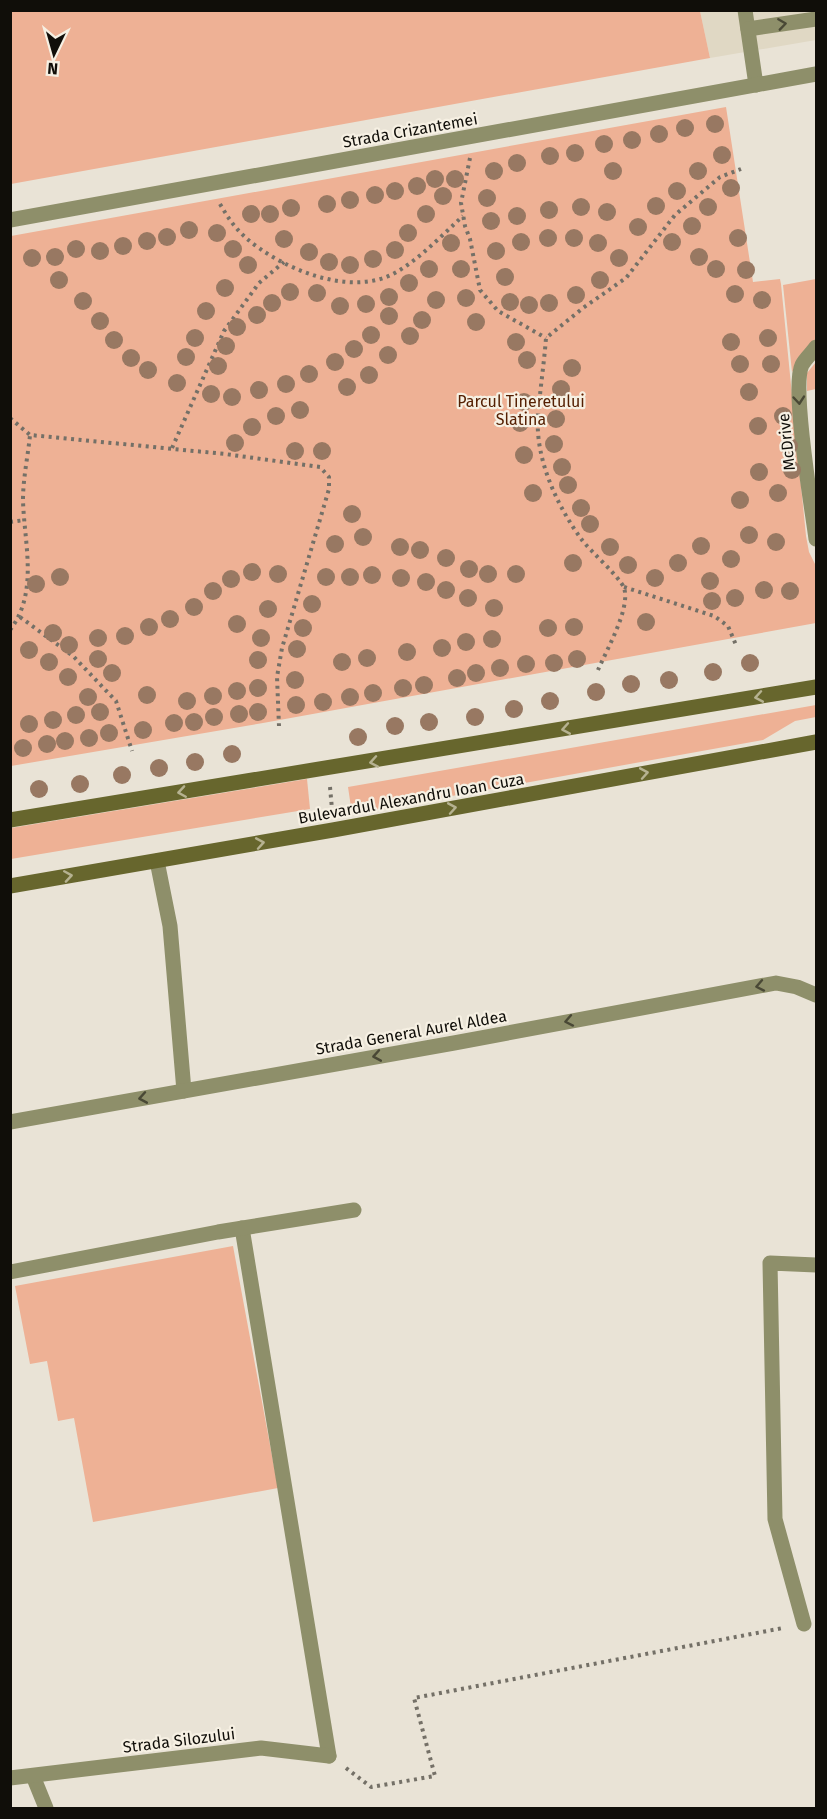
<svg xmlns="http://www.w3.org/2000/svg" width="827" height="1819" font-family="'Fira Sans',sans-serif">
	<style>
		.built { fill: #e0d8c4 }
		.green { fill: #eeb195 }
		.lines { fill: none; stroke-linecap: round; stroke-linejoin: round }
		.path { stroke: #747067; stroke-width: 4; stroke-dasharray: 3 4.5; stroke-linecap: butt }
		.service { stroke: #8e8f6a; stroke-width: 15 }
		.minor { stroke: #8e8f6a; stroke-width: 15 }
		.secondary { stroke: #67662d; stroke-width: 15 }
		.tree { fill: #987862 }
		.oneway { stroke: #494835 }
		.oneway2 { stroke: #b6b291 }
		.labels { text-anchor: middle; stroke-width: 4.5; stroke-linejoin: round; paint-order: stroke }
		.street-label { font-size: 16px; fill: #100e09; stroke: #f6f0e3 }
		.park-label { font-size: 16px; fill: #552003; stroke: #f6f0e3 }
	</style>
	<rect width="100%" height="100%" fill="#e9e3d6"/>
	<path class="built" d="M700 11H816V40L710 58Z"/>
	<g class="green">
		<path d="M11 10 700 11 710 58 11 184Z"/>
		<path d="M726 107 753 282 780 279 781 284 806 536 809 552 816 566V623L263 723 11 766V236Z"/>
		<path d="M816 279V338L792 372 783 285Z"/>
		<path d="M816 362V389L807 391V373Z"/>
		<path d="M816 705V717L795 721 763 740 352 814 348 787Z"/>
		<path d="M307 779 310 809 11 859V828Z"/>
		<path d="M233 1246 278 1488 93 1522 74 1418 58 1421 47 1361 30 1364 15 1286Z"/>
	</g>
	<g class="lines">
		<g class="path">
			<path d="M470 158 461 203 465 226 470 239 480 290 498 311 546 338"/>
			<path d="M220 204C227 216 234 227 245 237 280 268 348 297 393 274 419 260 441 236 463 216"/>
			<path d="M10 418 30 435 225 454 320 467 329 477V489L282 648 277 677 279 726"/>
			<path d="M172 448 224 331 259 283 284 262"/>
			<path d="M10 522 25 520"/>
			<path d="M624 587 714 616 728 626 736 645"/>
			<path d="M20 617 73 656 116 701 132 751"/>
			<path d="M10 630C39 592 24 543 23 500 23 478 28 456 30 435"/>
			<path d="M598 670C606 651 631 608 624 588 620 577 591 552 582 540 557 506 535 459 538 416 540 390 544 364 546 338L583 308 626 278 675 215 720 177 741 169"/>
			<path d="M330 787 332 809"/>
			<path d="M346 1768 371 1787 435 1776 414 1698 783 1628"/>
		</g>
		<g class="service">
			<path d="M745 10 756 85"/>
			<path d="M748 29 816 19"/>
			<path d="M816 347C812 353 805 359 802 365 791 387 812 508 816 539"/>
			<path d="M157 861 170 926 184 1091"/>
			<path d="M242 1228 329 1756"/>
		</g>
		<g class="minor">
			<path d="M10 220 816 74"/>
			<path d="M10 1122 454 1043 776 983 797 987 816 995"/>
			<path d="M10 1272 218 1232 354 1210"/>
			<path d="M804 1624 775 1519 770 1263 816 1265"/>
			<path d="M33 1776 46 1808"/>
			<path d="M10 1778 261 1748 329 1756"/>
		</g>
		<g class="secondary">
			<path d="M10 820 816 687"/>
			<path d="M10 886 333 830 816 742"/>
		</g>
	</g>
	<g class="tree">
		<circle cx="715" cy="124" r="9"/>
		<circle cx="685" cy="128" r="9"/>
		<circle cx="659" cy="134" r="9"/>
		<circle cx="632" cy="140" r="9"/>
		<circle cx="604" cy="144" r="9"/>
		<circle cx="575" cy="153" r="9"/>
		<circle cx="722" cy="155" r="9"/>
		<circle cx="550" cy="156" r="9"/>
		<circle cx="517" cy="163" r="9"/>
		<circle cx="494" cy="171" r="9"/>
		<circle cx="613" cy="171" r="9"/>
		<circle cx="698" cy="171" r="9"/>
		<circle cx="435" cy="179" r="9"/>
		<circle cx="455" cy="179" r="9"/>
		<circle cx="417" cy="186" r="9"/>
		<circle cx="731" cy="188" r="9"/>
		<circle cx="395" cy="191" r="9"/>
		<circle cx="677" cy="191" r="9"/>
		<circle cx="375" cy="195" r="9"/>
		<circle cx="443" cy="196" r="9"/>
		<circle cx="487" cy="198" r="9"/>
		<circle cx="350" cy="200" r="9"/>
		<circle cx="327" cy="204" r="9"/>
		<circle cx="656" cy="206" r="9"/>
		<circle cx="581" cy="207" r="9"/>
		<circle cx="708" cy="207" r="9"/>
		<circle cx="291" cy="208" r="9"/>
		<circle cx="549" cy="210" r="9"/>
		<circle cx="607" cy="212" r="9"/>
		<circle cx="251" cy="214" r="9"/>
		<circle cx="270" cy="214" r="9"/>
		<circle cx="426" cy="214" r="9"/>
		<circle cx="517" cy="216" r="9"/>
		<circle cx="491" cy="221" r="9"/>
		<circle cx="692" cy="226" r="9"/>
		<circle cx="638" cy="227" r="9"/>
		<circle cx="189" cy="230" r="9"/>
		<circle cx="217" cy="233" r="9"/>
		<circle cx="408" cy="233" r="9"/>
		<circle cx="167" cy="237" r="9"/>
		<circle cx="548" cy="238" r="9"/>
		<circle cx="574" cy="238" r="9"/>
		<circle cx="738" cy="238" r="9"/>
		<circle cx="284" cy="239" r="9"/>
		<circle cx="147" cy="241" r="9"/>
		<circle cx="521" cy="242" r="9"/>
		<circle cx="672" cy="242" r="9"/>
		<circle cx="451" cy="243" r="9"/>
		<circle cx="598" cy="243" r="9"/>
		<circle cx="123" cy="246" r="9"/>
		<circle cx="76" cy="249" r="9"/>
		<circle cx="233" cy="249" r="9"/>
		<circle cx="395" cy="250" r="9"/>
		<circle cx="100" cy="251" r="9"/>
		<circle cx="496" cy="251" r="9"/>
		<circle cx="309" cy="252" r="9"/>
		<circle cx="55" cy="257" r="9"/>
		<circle cx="699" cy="257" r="9"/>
		<circle cx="32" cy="258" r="9"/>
		<circle cx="619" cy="258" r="9"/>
		<circle cx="373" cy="259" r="9"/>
		<circle cx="329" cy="262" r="9"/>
		<circle cx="248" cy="265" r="9"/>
		<circle cx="350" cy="265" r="9"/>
		<circle cx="429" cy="269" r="9"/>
		<circle cx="461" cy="269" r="9"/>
		<circle cx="716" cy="269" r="9"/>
		<circle cx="746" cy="270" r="9"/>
		<circle cx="505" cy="277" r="9"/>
		<circle cx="59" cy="280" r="9"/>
		<circle cx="600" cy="280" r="9"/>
		<circle cx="409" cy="283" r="9"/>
		<circle cx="225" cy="288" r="9"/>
		<circle cx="290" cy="292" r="9"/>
		<circle cx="317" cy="293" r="9"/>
		<circle cx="735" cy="294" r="9"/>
		<circle cx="576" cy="295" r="9"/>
		<circle cx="389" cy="297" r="9"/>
		<circle cx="466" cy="298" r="9"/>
		<circle cx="436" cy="300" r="9"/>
		<circle cx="762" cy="300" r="9"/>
		<circle cx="83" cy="301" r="9"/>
		<circle cx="510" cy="302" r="9"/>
		<circle cx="272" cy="303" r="9"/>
		<circle cx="549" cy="303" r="9"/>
		<circle cx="366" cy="304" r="9"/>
		<circle cx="529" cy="305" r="9"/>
		<circle cx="340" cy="306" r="9"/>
		<circle cx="206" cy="311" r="9"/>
		<circle cx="257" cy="315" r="9"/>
		<circle cx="389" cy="316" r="9"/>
		<circle cx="422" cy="320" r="9"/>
		<circle cx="100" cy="321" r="9"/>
		<circle cx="476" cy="322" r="9"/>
		<circle cx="237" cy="327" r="9"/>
		<circle cx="371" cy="335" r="9"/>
		<circle cx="410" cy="336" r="9"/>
		<circle cx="195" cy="338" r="9"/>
		<circle cx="768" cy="338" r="9"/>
		<circle cx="114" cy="340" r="9"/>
		<circle cx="516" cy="342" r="9"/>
		<circle cx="731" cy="342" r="9"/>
		<circle cx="226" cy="346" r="9"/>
		<circle cx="354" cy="349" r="9"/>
		<circle cx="388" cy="355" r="9"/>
		<circle cx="186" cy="357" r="9"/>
		<circle cx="131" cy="358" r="9"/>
		<circle cx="527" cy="360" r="9"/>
		<circle cx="335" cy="362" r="9"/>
		<circle cx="740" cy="364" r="9"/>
		<circle cx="771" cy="364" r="9"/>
		<circle cx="218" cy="366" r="9"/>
		<circle cx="572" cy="368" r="9"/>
		<circle cx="148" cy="370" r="9"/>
		<circle cx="309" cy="374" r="9"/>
		<circle cx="369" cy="375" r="9"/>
		<circle cx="177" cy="383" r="9"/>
		<circle cx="286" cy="384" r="9"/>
		<circle cx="347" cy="387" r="9"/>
		<circle cx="561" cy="389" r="9"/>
		<circle cx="259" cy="390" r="9"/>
		<circle cx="749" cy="392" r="9"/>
		<circle cx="211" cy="394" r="9"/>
		<circle cx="232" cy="397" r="9"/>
		<circle cx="524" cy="402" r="9"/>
		<circle cx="300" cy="410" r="9"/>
		<circle cx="276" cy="416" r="9"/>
		<circle cx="783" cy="416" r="9"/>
		<circle cx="556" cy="419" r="9"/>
		<circle cx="520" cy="423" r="9"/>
		<circle cx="758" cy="426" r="9"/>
		<circle cx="252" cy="427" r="9"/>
		<circle cx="235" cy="443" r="9"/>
		<circle cx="554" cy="444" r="9"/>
		<circle cx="789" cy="446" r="9"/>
		<circle cx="295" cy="451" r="9"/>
		<circle cx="322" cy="451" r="9"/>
		<circle cx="524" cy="455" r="9"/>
		<circle cx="562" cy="467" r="9"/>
		<circle cx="792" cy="470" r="9"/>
		<circle cx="759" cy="472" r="9"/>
		<circle cx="568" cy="485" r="9"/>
		<circle cx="533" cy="493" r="9"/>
		<circle cx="778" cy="493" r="9"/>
		<circle cx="740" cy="500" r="9"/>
		<circle cx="581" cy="508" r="9"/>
		<circle cx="352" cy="514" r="9"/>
		<circle cx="590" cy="524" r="9"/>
		<circle cx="749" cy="535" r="9"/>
		<circle cx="363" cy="537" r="9"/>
		<circle cx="776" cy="542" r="9"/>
		<circle cx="335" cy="544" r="9"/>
		<circle cx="701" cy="546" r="9"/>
		<circle cx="400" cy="547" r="9"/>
		<circle cx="610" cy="547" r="9"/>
		<circle cx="420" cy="550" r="9"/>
		<circle cx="446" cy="558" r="9"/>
		<circle cx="731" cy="559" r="9"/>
		<circle cx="573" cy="563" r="9"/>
		<circle cx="678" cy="563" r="9"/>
		<circle cx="628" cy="565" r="9"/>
		<circle cx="469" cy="569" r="9"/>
		<circle cx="252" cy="572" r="9"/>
		<circle cx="278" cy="574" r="9"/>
		<circle cx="488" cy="574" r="9"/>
		<circle cx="516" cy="574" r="9"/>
		<circle cx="372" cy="575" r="9"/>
		<circle cx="60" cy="577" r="9"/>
		<circle cx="326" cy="577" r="9"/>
		<circle cx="350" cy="577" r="9"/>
		<circle cx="401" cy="578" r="9"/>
		<circle cx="655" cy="578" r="9"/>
		<circle cx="231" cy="579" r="9"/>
		<circle cx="710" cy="581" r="9"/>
		<circle cx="426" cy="582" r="9"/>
		<circle cx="36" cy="584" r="9"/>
		<circle cx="446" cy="590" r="9"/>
		<circle cx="764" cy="590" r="9"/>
		<circle cx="213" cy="591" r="9"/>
		<circle cx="790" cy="591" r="9"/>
		<circle cx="468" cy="598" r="9"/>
		<circle cx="735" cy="598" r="9"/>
		<circle cx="712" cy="601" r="9"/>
		<circle cx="312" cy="604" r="9"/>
		<circle cx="194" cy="607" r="9"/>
		<circle cx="494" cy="608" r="9"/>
		<circle cx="268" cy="609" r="9"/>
		<circle cx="170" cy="619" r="9"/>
		<circle cx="646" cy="622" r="9"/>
		<circle cx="237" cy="624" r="9"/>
		<circle cx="149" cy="627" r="9"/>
		<circle cx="574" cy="627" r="9"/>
		<circle cx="303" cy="628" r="9"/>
		<circle cx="548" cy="628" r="9"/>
		<circle cx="53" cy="633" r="9"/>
		<circle cx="125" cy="636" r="9"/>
		<circle cx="98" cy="638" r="9"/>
		<circle cx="261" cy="638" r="9"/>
		<circle cx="492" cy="639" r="9"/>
		<circle cx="466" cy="642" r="9"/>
		<circle cx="69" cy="645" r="9"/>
		<circle cx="442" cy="648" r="9"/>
		<circle cx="297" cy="649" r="9"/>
		<circle cx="29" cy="650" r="9"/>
		<circle cx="407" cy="652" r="9"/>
		<circle cx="367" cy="658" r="9"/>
		<circle cx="98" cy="659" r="9"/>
		<circle cx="577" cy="659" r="9"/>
		<circle cx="258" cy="660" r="9"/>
		<circle cx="49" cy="662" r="9"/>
		<circle cx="342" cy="662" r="9"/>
		<circle cx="554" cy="663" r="9"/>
		<circle cx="750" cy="663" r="9"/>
		<circle cx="526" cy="664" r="9"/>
		<circle cx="500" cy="668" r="9"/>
		<circle cx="713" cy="672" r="9"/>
		<circle cx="112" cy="673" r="9"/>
		<circle cx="476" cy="673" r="9"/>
		<circle cx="68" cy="677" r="9"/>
		<circle cx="457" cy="678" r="9"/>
		<circle cx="295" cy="680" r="9"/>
		<circle cx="669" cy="680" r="9"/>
		<circle cx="631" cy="684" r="9"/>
		<circle cx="424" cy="685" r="9"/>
		<circle cx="258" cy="688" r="9"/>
		<circle cx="403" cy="688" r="9"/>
		<circle cx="237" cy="691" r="9"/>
		<circle cx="596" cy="692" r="9"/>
		<circle cx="373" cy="693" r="9"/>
		<circle cx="147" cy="695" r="9"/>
		<circle cx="213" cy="696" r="9"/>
		<circle cx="88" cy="697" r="9"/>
		<circle cx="350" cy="697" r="9"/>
		<circle cx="187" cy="701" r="9"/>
		<circle cx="550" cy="701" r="9"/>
		<circle cx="323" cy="702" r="9"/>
		<circle cx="296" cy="705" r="9"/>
		<circle cx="514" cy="709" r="9"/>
		<circle cx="100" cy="712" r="9"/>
		<circle cx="258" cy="712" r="9"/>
		<circle cx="239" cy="714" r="9"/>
		<circle cx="76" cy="715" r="9"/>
		<circle cx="214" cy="717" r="9"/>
		<circle cx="475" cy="717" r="9"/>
		<circle cx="53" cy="720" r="9"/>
		<circle cx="194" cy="722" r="9"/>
		<circle cx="429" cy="722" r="9"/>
		<circle cx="174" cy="723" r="9"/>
		<circle cx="29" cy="724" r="9"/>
		<circle cx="395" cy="726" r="9"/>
		<circle cx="143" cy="730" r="9"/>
		<circle cx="109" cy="733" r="9"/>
		<circle cx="358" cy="737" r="9"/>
		<circle cx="89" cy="738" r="9"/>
		<circle cx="65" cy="741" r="9"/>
		<circle cx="47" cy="744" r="9"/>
		<circle cx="23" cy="748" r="9"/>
		<circle cx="232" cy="754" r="9"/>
		<circle cx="195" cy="762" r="9"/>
		<circle cx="159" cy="768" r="9"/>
		<circle cx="122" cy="775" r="9"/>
		<circle cx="80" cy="784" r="9"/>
		<circle cx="39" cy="789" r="9"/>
	</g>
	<defs><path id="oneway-chevron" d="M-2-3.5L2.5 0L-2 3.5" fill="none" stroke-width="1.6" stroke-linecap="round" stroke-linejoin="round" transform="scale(1.5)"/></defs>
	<g class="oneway">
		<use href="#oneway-chevron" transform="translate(782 24) rotate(-8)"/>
		<use href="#oneway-chevron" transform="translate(799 400) rotate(85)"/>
		<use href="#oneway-chevron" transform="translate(760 986) rotate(169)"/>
		<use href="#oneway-chevron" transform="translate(569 1021) rotate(169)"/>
		<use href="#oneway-chevron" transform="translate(377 1056) rotate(170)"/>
		<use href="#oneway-chevron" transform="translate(143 1098) rotate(170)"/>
	</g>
	<g class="oneway2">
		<use href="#oneway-chevron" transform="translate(759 697) rotate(170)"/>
		<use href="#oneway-chevron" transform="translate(566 729) rotate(170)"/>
		<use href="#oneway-chevron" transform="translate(374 762) rotate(170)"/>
		<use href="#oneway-chevron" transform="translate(644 773) rotate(-10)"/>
		<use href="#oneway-chevron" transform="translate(182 792) rotate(171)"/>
		<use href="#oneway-chevron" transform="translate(452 808) rotate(-10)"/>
		<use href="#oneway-chevron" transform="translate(260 843) rotate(-10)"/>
		<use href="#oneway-chevron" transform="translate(68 876) rotate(-9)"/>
	</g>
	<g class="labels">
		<g class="street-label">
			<text transform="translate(410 130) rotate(-10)" y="6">Strada Crizantemei</text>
			<text transform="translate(786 442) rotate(-96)" y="6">McDrive</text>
			<text transform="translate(411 798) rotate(-10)" y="6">Bulevardul Alexandru Ioan Cuza</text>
			<text transform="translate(411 1032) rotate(-10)" y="6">Strada General Aurel Aldea</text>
			<text transform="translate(179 1740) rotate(-7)" y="6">Strada Silozului</text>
		</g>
		<g class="park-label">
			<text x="521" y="407">Parcul Tineretului<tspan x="521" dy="18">Slatina</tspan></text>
		</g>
	</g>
	<rect width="827" height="1819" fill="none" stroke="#100e09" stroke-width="24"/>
	<g transform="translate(54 54) rotate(185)" stroke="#f6f0e3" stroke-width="4.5" paint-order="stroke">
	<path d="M0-4.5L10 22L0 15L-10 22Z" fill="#100e09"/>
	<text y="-9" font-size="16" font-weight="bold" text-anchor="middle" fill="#100e09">N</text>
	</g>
</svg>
